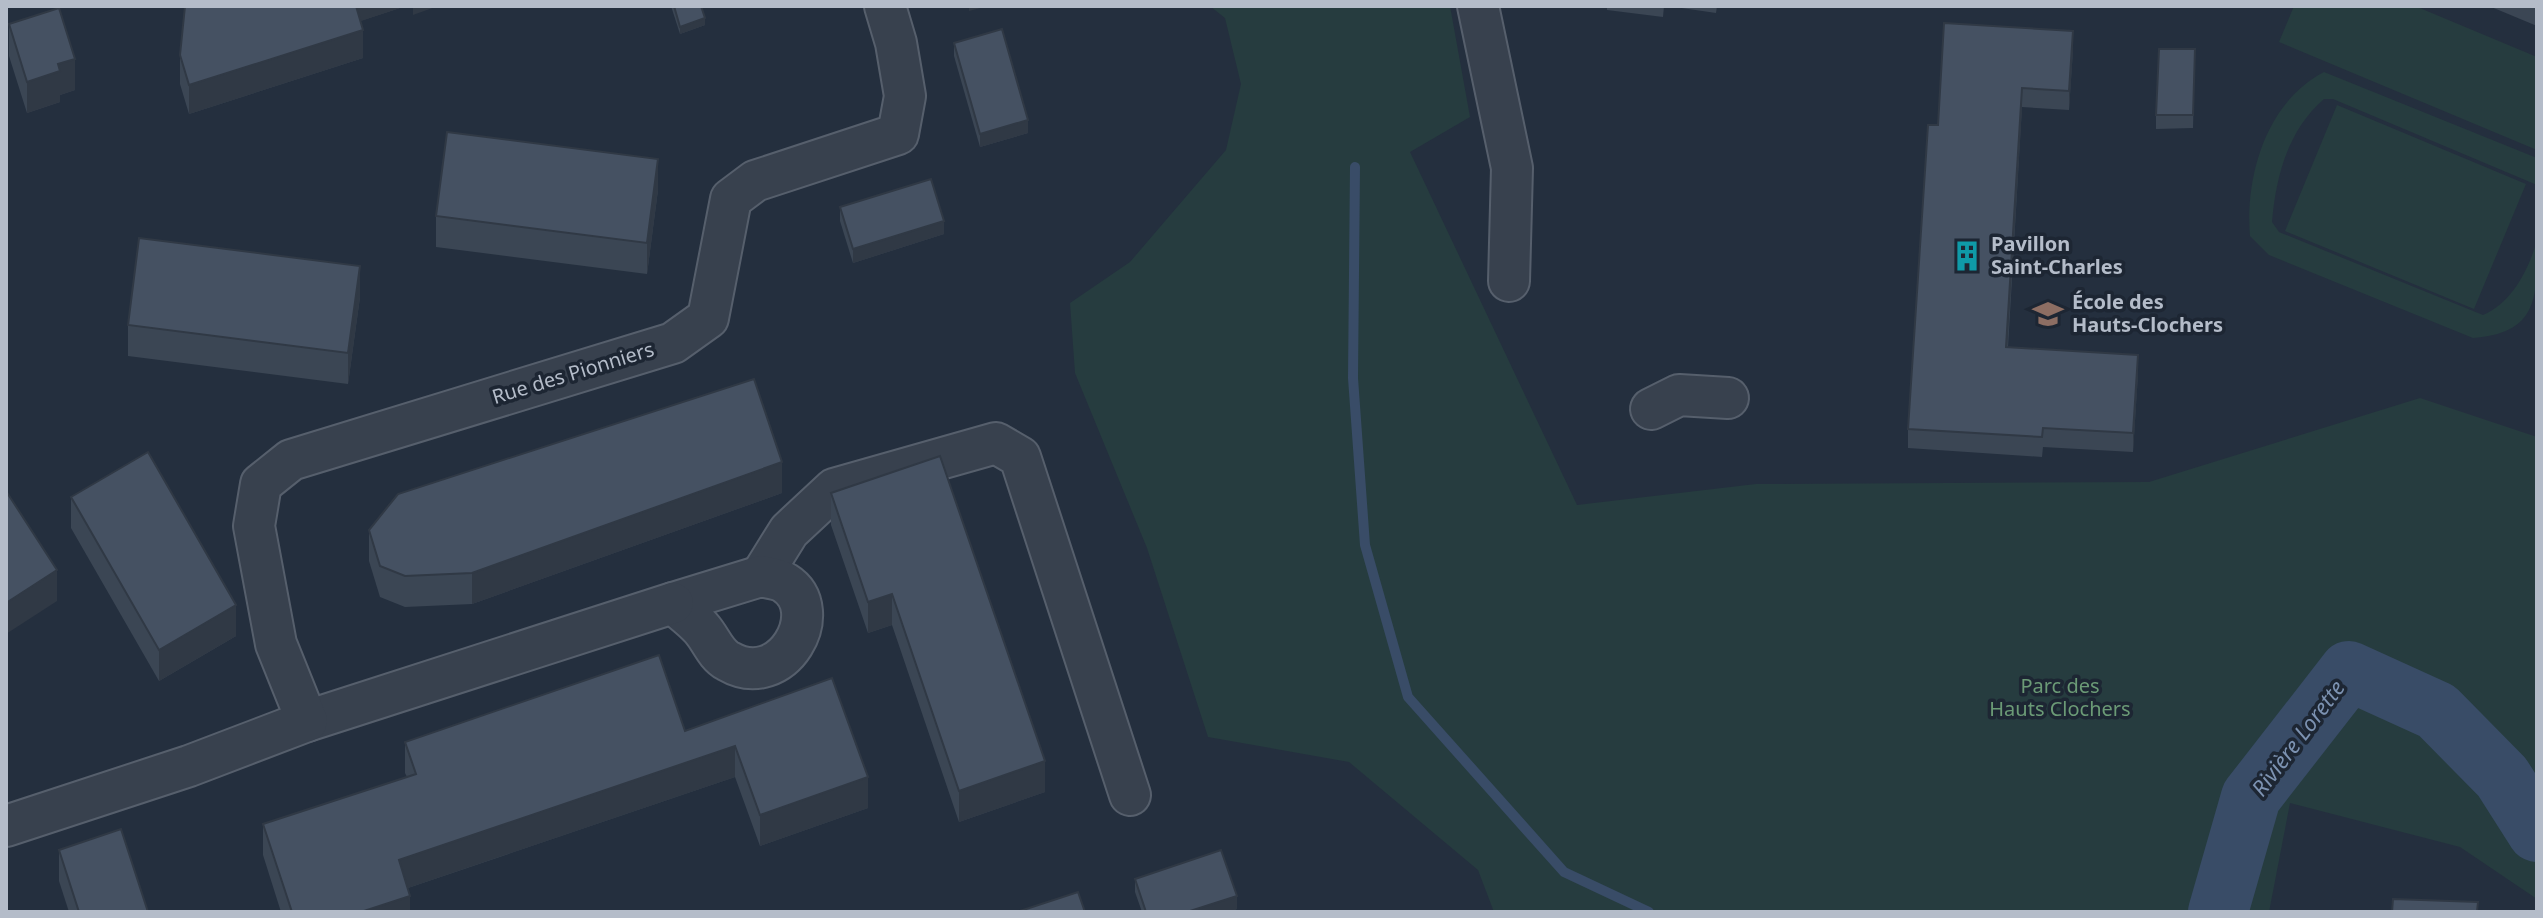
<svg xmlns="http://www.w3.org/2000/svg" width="2543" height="918" font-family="'Noto Sans',sans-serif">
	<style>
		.green { fill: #263c3f }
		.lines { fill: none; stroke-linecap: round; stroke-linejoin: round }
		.stream { stroke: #394c67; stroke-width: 10 }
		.river { stroke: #394c67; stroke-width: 60 }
		.minor-casing { stroke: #565f6c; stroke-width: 44 }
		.minor { stroke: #38414e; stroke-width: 40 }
		.wall { fill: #3b4654 }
		.shaded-wall { fill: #303945 }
		.building { fill: #455162; stroke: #303945; stroke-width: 2 }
		.labels { text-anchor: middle; stroke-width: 7; stroke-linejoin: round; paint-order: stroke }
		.poi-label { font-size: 20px; font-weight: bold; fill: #b4bcc9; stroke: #1d2633; text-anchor: start }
		.street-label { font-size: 20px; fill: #b4bcc9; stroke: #1d2633 }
		.park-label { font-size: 20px; fill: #6b9a76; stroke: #1d2633 }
		.water-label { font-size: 22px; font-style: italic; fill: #7c92b1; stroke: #1d2633 }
	</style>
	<rect width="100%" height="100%" fill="#242f3e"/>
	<g class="green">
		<path d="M1210 6H1450L1470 117 1410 152 1577 505 1756 484 2149 482 2420 398 2537 437V899L2460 847 2290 803 2269 912H1494L1478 870 1349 762 1208 737 1147 548 1075 373 1070 303 1130 262 1226 150 1241 84 1225 18Z"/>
		<path d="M2294 6H2415L2537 57V150L2279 42Z"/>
		<path d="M2324 72 2537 158V185L2333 99H2324C2288 130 2276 176 2272 222L2279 232 2483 315C2512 303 2529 269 2537 240 2537 295 2540 333 2473 338L2269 255 2250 236C2245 177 2266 102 2324 72Z"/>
		<path d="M2337 105 2526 184 2474 309 2285 231Z"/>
	</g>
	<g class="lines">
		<path class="stream" d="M1355 167 1353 378 1365 545 1408 697 1564 872 1649 912"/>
		<path class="river" d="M2218 912 2251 797 2349 671 2437 711 2502 777 2537 832"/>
		<g class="minor-casing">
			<g id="minor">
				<path d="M1478 6 1512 168 1509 281"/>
				<path d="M1651 409 1679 395 1728 398"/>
				<path d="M761 576 789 531 834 489 996 443 1020 457 1130 795"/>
				<path d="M761 576C768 578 779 579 785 583 828 610 783 693 728 661 715 654 711 639 701 628 693 619 682 611 673 603Z"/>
				<path d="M307 721 673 603"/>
				<path d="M6 826 189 766 307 721 276 644 254 526 261 484 291 460 673 343 708 318 731 199 755 181 898 134 905 96 896 43 885 6"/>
			</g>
		</g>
		<use href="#minor" class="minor"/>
	</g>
	<g class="wall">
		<path d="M406 6 360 21 363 58 189 114 180 84V55Z"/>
		<path d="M671 6H701L705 25 680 34Z"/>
		<path d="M1607 6H1664L1663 17 1607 10Z"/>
		<path d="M1668 6H1717L1716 13Z"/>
		<path d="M2489 6H2537V26Z"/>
		<path d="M9 24 75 90 60 95V102L27 113 9 56Z"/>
		<path d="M954 43 1028 133 980 147 954 56Z"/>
		<path d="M2195 49 2193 128 2156 129V115Z"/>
		<path d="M2073 50 2069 110 2022 107 2008 347 2138 374 2133 452 2043 447 2042 457 1908 448V429L1938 125Z"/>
		<path d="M658 190 647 274 436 247V216Z"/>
		<path d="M840 207 944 234 853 263 840 221Z"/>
		<path d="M360 297 348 384 128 356V325Z"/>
		<path d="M782 493 472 604 405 607 380 597 369 561V530Z"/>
		<path d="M831 493 1045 792 959 822 892 625 868 633 831 525Z"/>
		<path d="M71 497 236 636 159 681 71 528Z"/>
		<path d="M832 678 868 808 760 846 735 777 408 888 410 912H281L263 855V824L407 777 405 773V742L685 731Z"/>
		<path d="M59 850 148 912H69L59 881Z"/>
		<path d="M1135 879 1237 909 1228 912H1142L1135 892Z"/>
	</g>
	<g class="shaded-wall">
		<path d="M352 6H406L352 24Z"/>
		<path d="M413 6H438L413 15Z"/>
		<path d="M969 6H988L969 11Z"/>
		<path d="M705 18V25L680 34V27Z"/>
		<path d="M363 30V58L189 114V85Z"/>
		<path d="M2073 31V50L2069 110V91Z"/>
		<path d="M75 59V90L60 95V102L27 113V82L58 64Z"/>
		<path d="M2022 88V107L2006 366V347Z"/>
		<path d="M1028 120V133L980 147V134Z"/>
		<path d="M658 159V190L647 274V243Z"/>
		<path d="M944 221V234L853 263V249Z"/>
		<path d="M360 266V297L348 384V353Z"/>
		<path d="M2138 355V374L2133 452V433Z"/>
		<path d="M782 462V493L472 604V573Z"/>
		<path d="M57 570V601L6 634V603Z"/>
		<path d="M892 594V625L868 633V602Z"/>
		<path d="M236 605V636L159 681V650Z"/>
		<path d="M735 746V777L399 891V860Z"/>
		<path d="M1045 761V792L959 822V791Z"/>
		<path d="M868 777V808L760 846V815Z"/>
		<path d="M410 896V912H361Z"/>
		<path d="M1237 896V909L1228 912H1187Z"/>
	</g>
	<g class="building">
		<path d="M185 6H356L363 30 189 85 180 55Z"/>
		<path d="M674 6H701L705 18 680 27Z"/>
		<path d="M59 8 75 59 58 64 60 71 27 82 9 24Z"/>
		<path d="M1944 23 2073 31 2069 91 2022 88 2006 347 2138 355 2133 433 2043 428 2042 437 1908 429 1928 125H1938Z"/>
		<path d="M1002 29 1028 120 980 134 954 43Z"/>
		<path d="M2159 49H2195L2193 115H2156Z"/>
		<path d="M447 132 658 159 647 243 436 216Z"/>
		<path d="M931 179 944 221 853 249 840 207Z"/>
		<path d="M139 238 360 266 348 353 128 325Z"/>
		<path d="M754 379 782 462 472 573 405 576 380 566 369 530 398 494Z"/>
		<path d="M148 452 236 605 159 650 71 497Z"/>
		<path d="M940 456 1045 761 959 791 892 594 868 602 831 493Z"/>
		<path d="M6 491 57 570 6 603Z"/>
		<path d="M659 655 685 731 832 678 868 777 760 815 735 746 399 860 410 896 361 912H292L263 824 416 774 405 742Z"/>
		<path d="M121 829 148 912H79L59 850Z"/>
		<path d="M1221 850 1237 896 1187 912H1146L1135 879Z"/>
		<path d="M1078 892 1085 912H1017Z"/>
		<path d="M2393 899 2478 902 2477 912H2392Z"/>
	</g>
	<defs>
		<g id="building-bare" transform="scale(2.4)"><path d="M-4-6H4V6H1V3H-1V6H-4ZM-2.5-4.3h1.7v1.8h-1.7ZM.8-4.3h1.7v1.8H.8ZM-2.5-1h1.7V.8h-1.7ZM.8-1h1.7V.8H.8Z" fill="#0f9aa8" stroke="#1d2633" stroke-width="2.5" paint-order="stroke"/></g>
		<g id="school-bare" transform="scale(2.4)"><path d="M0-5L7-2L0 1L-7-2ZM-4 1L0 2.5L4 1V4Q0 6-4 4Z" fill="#8d6e63" stroke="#1d2633" stroke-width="2.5" paint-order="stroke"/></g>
	</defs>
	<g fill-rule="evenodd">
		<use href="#building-bare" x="1967" y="256"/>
		<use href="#school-bare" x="2048" y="314"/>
	</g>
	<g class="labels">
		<g class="poi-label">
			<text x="1991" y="251">Pavillon<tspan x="1991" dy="23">Saint-Charles</tspan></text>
			<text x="2072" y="309">École des<tspan x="2072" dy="23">Hauts-Clochers</tspan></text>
		</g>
		<g class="street-label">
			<text transform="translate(573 373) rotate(-17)" y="7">Rue des Pionniers</text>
		</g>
		<g class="park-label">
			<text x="2060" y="693">Parc des<tspan x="2060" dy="23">Hauts Clochers</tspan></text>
		</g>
		<g class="water-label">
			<text transform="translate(2298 738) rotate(-53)" y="8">Rivière Lorette</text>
		</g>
	</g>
	<rect width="2543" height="918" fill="none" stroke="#b4bcc9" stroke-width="16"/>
</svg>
